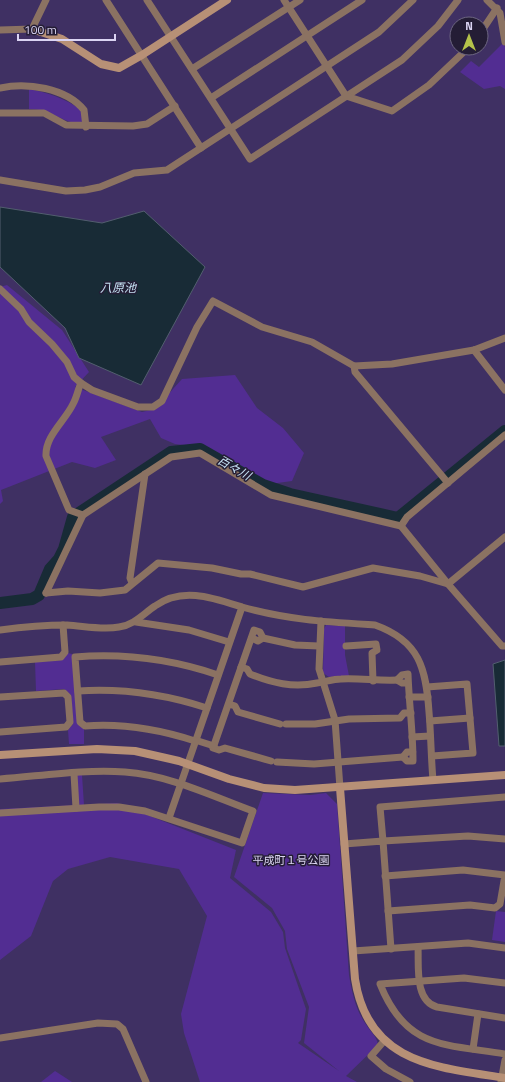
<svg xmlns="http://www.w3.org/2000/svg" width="505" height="1082" font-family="'Titillium Web','Noto Sans JP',sans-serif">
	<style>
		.green { fill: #522d92 }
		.water { fill: #182b36; stroke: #525e6f }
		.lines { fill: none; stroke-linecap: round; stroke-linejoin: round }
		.river { stroke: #182b36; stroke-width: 12 }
		.street { stroke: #8b7262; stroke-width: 7 }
		.secondary { stroke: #b79076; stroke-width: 8 }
		.labels { text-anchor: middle; stroke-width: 3; stroke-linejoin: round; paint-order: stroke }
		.park-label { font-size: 11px; fill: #dbd5f1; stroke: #241d35 }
		.water-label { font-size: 12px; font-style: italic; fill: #c5e1f3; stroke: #241d35 }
	</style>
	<rect width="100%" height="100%" fill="#3f3063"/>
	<g class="green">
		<path d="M503 43 505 47V89L500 86 484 89 460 72 471 61 479 67Z"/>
		<path d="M29 89C48 93 65 98 81 110L83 120 80 124C59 121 51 109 29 109Z"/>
		<path d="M7 285 62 330 89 372 75 387 142 412 155 409 182 379 235 375 257 408 283 428 304 453 292 481 270 484 248 482 202 447 175 444 161 438 150 419 101 437 116 460 95 468 72 462 1 490 3 501 0 504V287Z"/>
		<path d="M326 625 345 626V655L349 676 329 677 323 673 324 629Z"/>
		<path d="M68 653 72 654 78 724 84 729V744H69L68 730 73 724 71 695 64 689 36 691 35 662 62 660Z"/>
		<path d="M76 775H82L84 805 117 803 236 850 230 878 271 912 283 932 285 948 306 1009 301 1040 298 1043 339 1071 304 1043 309 1007 287 949 285 931 272 908 234 877 263 793 310 795 326 793 337 804 349 975C352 992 355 1008 365 1023 369 1030 377 1036 378 1045L346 1076 357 1082H200L184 1033 181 1014 207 916 179 869 110 857 68 869 53 881 31 936 0 960V809L78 805Z"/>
		<path d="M496 911 505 912V942L492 940Z"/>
		<path d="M55 1071 72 1082H41Z"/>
	</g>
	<g class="water">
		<path d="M0 207 102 223 144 211 205 267 141 385 79 358 65 328 0 267Z"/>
		<path d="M505 660V746H499L493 664Z"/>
	</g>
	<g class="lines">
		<path class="river" d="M0 603 32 599 39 595 50 569 59 559 64 549 73 517 171 452 200 449 263 485 290 494 398 518 505 431"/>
		<g class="street">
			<path d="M106 0 201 148"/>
			<path d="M147 0 250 159 402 60 438 26 458 0"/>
			<path d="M284 0 346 96 392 111 429 85 468 48"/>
			<path d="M487 0 500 13 505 42"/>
			<path d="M0 30 32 29 46 0"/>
			<path d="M481 32 497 8"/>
			<path d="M192 69 300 0"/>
			<path d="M0 88C27 82 66 88 84 110L86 127"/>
			<path d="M211 98 362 0"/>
			<path d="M0 113H44L66 125 133 126 147 124 175 106"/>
			<path d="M0 180 66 191 85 190 100 187 134 173 167 170 379 32 413 0"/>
			<path d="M0 289 21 309 29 322 52 344 67 362 74 377 81 383 92 390 138 407H153L162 401 197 327 213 301 262 327 312 342 354 366 392 364 474 350 505 338"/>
			<path d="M474 350 505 390"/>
			<path d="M354 366 355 372 448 483"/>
			<path d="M81 383C78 389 77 397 73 404 65 421 45 436 46 456L69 510 83 515"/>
			<path d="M401 526 407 517 505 435"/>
			<path d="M132 583 130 578 145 474"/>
			<path d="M46 593 83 515 171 457 200 453 271 495 401 526 448 584 502 646H505"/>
			<path d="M46 593 68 591 100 593 125 590 158 563 212 568 241 574H250L303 587 373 568 420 576 448 584 505 537"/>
			<path d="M242 607C288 620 328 622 375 625 420 641 426 669 429 712 431 735 431 758 433 780"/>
			<path d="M321 621 319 669 335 720 340 788"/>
			<path d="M136 622 189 630 229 642"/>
			<path d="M0 630C22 627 44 625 67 625 84 626 102 630 119 627 134 625 143 614 155 606 182 586 214 598 242 607L169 818"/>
			<path d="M252 638 258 641 263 638 260 632 254 630 213 748 219 750 225 748 271 761"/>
			<path d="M263 638 295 645 319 646"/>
			<path d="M346 646 376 644 377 650 372 653 373 681"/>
			<path d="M0 662 61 657 65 652 63 625"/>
			<path d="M241 667 247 669 250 674C272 683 293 688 317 683 325 682 333 679 341 679 360 678 379 681 397 680"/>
			<path d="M408 683H402L397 680 402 675 408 674C409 703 413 732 413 761H407L403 757 407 752H413"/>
			<path d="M427 687 467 684 473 753 432 756"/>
			<path d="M78 691C123 688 164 694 207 708"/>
			<path d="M0 697 64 693 68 697 70 722 66 727 0 732"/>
			<path d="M409 697H428"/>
			<path d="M229 704 235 706 238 712 280 724"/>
			<path d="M430 721 470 718"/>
			<path d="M286 724H315L349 719 400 718 404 713H411"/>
			<path d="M412 737 430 736"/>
			<path d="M195 740 214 746"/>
			<path d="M195 741C158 729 123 723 85 726L80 722 75 657C125 653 171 659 218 675"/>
			<path d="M277 762 314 764 403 757"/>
			<path d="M74 774 76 808"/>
			<path d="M0 779C41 776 84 769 125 772 169 775 212 796 253 811L242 843 145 811 119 807H99L0 813"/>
			<path d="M505 797 380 807 383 841 468 836 505 839"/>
			<path d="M344 844 383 841 391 949"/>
			<path d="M385 876 463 870 505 875 500 904 495 908 470 905 388 911"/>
			<path d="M418 947C419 965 414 1001 437 1007L505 1018"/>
			<path d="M353 951 468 943 505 948"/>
			<path d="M505 983 464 978 380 984C406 1049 444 1044 505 1054"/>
			<path d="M0 1038 98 1023 117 1024 123 1029 146 1082"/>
			<path d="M385 1040 371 1056 386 1069 410 1082"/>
			<path d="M473 1049 478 1014"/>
			<path d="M501 1082 505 1060"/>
		</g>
		<g class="secondary">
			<path d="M32 29 62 39 101 64 119 68 142 55 227 0"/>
			<path d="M0 755 97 749 135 751 179 761 229 779 264 788 295 790 505 775"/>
			<path d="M340 788 355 979C368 1064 437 1067 505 1078"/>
		</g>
	</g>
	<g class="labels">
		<g class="park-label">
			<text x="291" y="864">平成町１号公園</text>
		</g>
		<g class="water-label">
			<text x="118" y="292">八原池</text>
			<text transform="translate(234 468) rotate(30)" y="4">百々川</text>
		</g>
	</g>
	<g transform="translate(469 36)"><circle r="19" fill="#241d35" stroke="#6d6681"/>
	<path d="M0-3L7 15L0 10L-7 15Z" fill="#b4c24a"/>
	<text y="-6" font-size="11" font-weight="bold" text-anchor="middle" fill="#dbd4f3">N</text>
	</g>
	<path d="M18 34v6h97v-6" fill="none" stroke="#dbd4f3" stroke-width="2"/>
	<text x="24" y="34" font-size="12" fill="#dbd4f3" stroke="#241d35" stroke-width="3" paint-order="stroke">100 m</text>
</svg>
